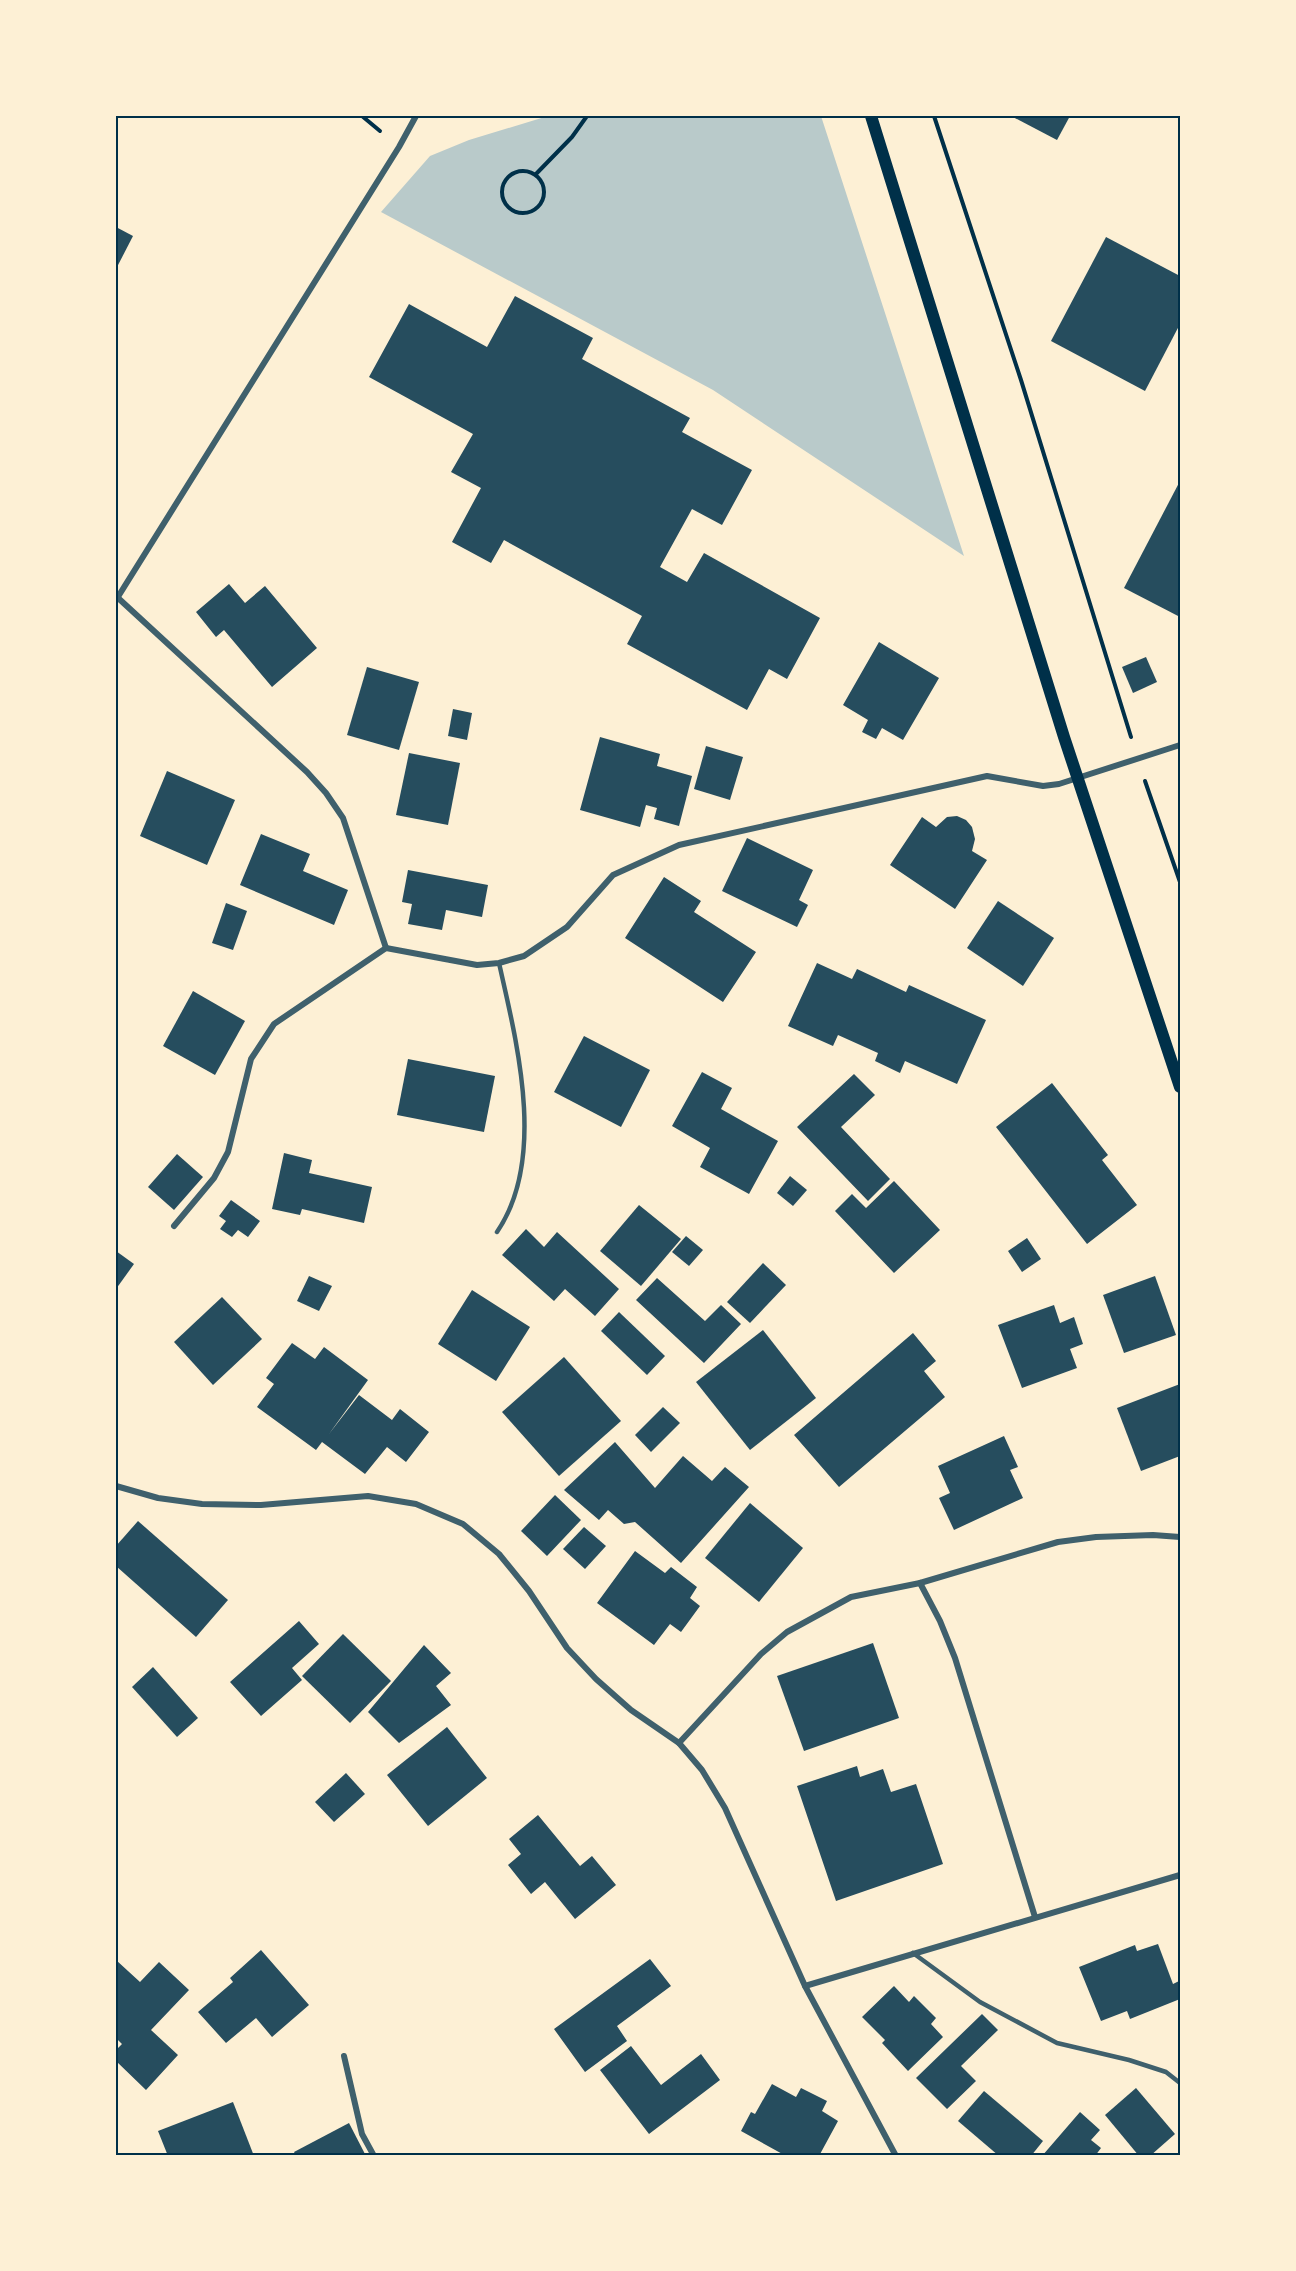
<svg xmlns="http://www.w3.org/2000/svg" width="1296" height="2271" font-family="'Exo 2',sans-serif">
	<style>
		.green { fill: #b9caca }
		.building { fill: #264d5e }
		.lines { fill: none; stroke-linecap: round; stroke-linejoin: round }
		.path { stroke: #003049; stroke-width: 4 }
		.service { stroke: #3f606c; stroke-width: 4.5 }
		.minor { stroke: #3f606c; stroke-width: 6 }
		.secondary { stroke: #003049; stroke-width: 12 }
		.neatline { fill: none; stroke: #003049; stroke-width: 2 }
	</style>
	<rect width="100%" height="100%" fill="#fdf0d5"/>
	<path class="green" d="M548 116H821L964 556 713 390 381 212 430 156 469 140Z"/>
	<g class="building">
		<path d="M1011 116H1070L1057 140Z"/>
		<path d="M116 227 133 236 116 269Z"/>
		<path d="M1106 237 1180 276V324L1145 391 1051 341Z"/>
		<path d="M515 296 593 338 582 359 690 418 682 432 752 470 722 525 692 509 660 567 687 582 704 553 820 618 787 679 769 669 747 710 627 644 642 616 504 540 491 563 452 542 481 488 451 472 473 434 369 377 409 304 487 347Z"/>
		<path d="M1180 481V617L1124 588Z"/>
		<path d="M229 584 245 603 265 586 317 648 272 687 224 630 216 637 196 612Z"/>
		<path d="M879 642 939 678 903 740 882 728 876 739 862 732 868 720 843 705Z"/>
		<path d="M1146 657 1157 682 1133 693 1122 667Z"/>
		<path d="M367 667 419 682 399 750 347 735Z"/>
		<path d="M453 709 472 713 467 740 448 736Z"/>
		<path d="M600 737 660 754 657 766 692 776 679 826 654 819 657 808 646 805 640 827 580 810Z"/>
		<path d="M706 746 743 757 730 800 694 789Z"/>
		<path d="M409 753 460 763 448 825 396 815Z"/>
		<path d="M167 771 235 800 207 865 140 836Z"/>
		<path d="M957 816 966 820 972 827 975 839 972 851 987 860 955 909 890 865 922 817 936 827 947 817Z"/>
		<path d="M261 834 310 854 303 871 348 890 334 925 240 885Z"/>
		<path d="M747 838 813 870 799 900 808 905 797 927 722 891Z"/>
		<path d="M408 870 488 885 482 917 446 910 442 930 408 924 412 904 402 902Z"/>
		<path d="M664 877 701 901 694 912 756 952 723 1002 625 938Z"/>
		<path d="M998 901 1054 938 1023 986 967 948Z"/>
		<path d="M226 903 247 911 233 950 212 943Z"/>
		<path d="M817 963 852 979 857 969 906 992 909 985 986 1020 957 1084 905 1061 900 1073 875 1061 878 1053 838 1035 833 1046 788 1026Z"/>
		<path d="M193 991 245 1021 215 1075 163 1046Z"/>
		<path d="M584 1036 650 1070 621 1127 554 1092Z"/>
		<path d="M408 1059 495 1076 484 1132 397 1115Z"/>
		<path d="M702 1072 732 1088 721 1109 778 1141 749 1194 700 1167 710 1148 672 1126Z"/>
		<path d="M854 1074 875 1095 841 1127 890 1179 868 1201 797 1127Z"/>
		<path d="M1052 1083 1108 1155 1102 1160 1137 1205 1087 1244 996 1127Z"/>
		<path d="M284 1153 312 1160 309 1173 372 1187 364 1223 302 1209 300 1215 272 1209Z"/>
		<path d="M177 1154 203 1177 174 1210 148 1187Z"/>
		<path d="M790 1176 807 1190 793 1206 777 1193Z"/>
		<path d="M894 1181 940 1230 894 1273 835 1211 852 1194 866 1208Z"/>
		<path d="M231 1200 260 1221 248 1237 238 1230 232 1237 220 1229 226 1221 219 1216Z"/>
		<path d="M639 1205 681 1239 641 1286 600 1251Z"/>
		<path d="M526 1229 544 1247 557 1232 619 1289 595 1316 565 1289 554 1301 502 1255Z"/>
		<path d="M686 1236 703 1250 689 1266 672 1252Z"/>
		<path d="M1027 1238 1041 1259 1022 1272 1008 1251Z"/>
		<path d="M116 1251 134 1264 116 1289Z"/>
		<path d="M763 1263 786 1285 750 1323 727 1302Z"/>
		<path d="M309 1276 332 1286 319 1311 297 1301Z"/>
		<path d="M1155 1276 1176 1335 1124 1353 1103 1295Z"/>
		<path d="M657 1278 705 1321 721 1305 741 1324 704 1363 636 1300Z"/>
		<path d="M472 1290 530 1327 496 1381 438 1344Z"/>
		<path d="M222 1297 262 1339 213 1385 174 1342Z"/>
		<path d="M1054 1305 1060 1323 1074 1317 1083 1344 1070 1349 1077 1368 1022 1388 998 1325Z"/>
		<path d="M619 1312 665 1356 647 1375 601 1331Z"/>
		<path d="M763 1330 816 1398 750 1450 696 1382Z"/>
		<path d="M913 1333 936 1361 924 1371 945 1397 839 1487 794 1435Z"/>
		<path d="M292 1343 315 1359 324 1347 368 1380 329 1434 359 1395 392 1420 400 1409 429 1432 406 1462 387 1447 365 1474 322 1442 316 1450 257 1407 274 1384 266 1378Z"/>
		<path d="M564 1357 621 1421 559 1476 502 1412Z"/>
		<path d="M1180 1384V1456L1141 1471 1117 1408Z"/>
		<path d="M663 1407 680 1423 651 1452 635 1435Z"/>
		<path d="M1004 1436 1018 1467 1010 1470 1023 1498 954 1530 939 1498 950 1493 938 1466Z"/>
		<path d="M615 1442 655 1488 683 1456 712 1481 725 1467 749 1487 681 1563 635 1522 624 1524 608 1510 599 1520 564 1490Z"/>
		<path d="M555 1495 581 1520 547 1556 521 1531Z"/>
		<path d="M750 1503 803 1548 759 1602 705 1558Z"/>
		<path d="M138 1521 228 1600 196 1637 116 1566V1546Z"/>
		<path d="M584 1527 606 1546 585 1569 563 1549Z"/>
		<path d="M635 1551 665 1573 671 1567 697 1587 690 1598 700 1606 681 1632 670 1624 654 1645 597 1603Z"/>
		<path d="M299 1621 319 1644 292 1668 302 1680 261 1716 230 1682Z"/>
		<path d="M343 1634 391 1681 350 1723 302 1676Z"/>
		<path d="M873 1643 899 1718 804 1751 777 1676Z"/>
		<path d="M424 1645 451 1673 436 1686 451 1705 399 1743 368 1712Z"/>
		<path d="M153 1667 198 1718 177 1737 132 1687Z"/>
		<path d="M447 1727 487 1778 428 1826 387 1775Z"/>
		<path d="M857 1766 860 1777 883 1769 891 1792 916 1784 943 1864 836 1901 797 1786Z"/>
		<path d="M346 1773 365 1794 334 1822 315 1802Z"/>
		<path d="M538 1815 580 1866 592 1856 616 1885 575 1919 545 1882 531 1894 508 1865 521 1854 509 1839Z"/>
		<path d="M1158 1944 1173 1984 1179 1981 1180 1999 1130 2019 1127 2011 1101 2021 1079 1967 1135 1945 1137 1951Z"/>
		<path d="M261 1950 309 2005 272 2037 256 2018 226 2043 198 2012 233 1982 230 1978Z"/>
		<path d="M650 1959 671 1986 617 2026 627 2041 585 2072 554 2029Z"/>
		<path d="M116 1960 140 1982 159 1962 189 1990 151 2030 178 2055 146 2090 116 2061V2050L122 2044 116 2038Z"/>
		<path d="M894 1986 909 2002 914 1996 936 2018 931 2024 943 2037 908 2071 882 2043 885 2040 862 2017Z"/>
		<path d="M982 2014 998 2030 961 2066 976 2081 947 2109 916 2078Z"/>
		<path d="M631 2046 661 2085 701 2054 720 2080 649 2134 600 2070Z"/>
		<path d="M772 2084 796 2097 801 2088 827 2101 822 2111 838 2121 819 2156H786L741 2131 751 2112 755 2114Z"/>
		<path d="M1136 2088 1175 2134 1150 2156H1139L1105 2115Z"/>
		<path d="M984 2091 1043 2141 1031 2156H999L958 2121Z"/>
		<path d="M233 2102 254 2156H168L158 2131Z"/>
		<path d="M1080 2112 1100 2130 1091 2140 1101 2148 1095 2156H1042Z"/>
		<path d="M349 2123 366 2156H296L294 2152Z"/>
	</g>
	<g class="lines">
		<g class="path">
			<path d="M362 116 380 131"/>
			<path d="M934 116 1021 380 1131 737"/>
			<circle cx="523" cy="192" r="21"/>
			<path d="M536 174 572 137 587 116"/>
			<path d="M1145 781 1180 882"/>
		</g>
		<g class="service">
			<path d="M497 1232C547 1159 517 1043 499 963"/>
			<path d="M913 1953 980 2002 1057 2043 1129 2060 1166 2072 1180 2083"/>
		</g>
		<g class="minor">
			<path d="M117 597 307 772 326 793 343 818 386 948"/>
			<path d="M116 600 399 147 416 116"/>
			<path d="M386 948 477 965 499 963 524 956 567 927 613 875 679 845 987 776 1043 786 1059 784 1180 745"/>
			<path d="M174 1226 214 1178 228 1152 251 1059 274 1024 386 948"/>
			<path d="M116 1486 158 1498 202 1504 261 1505 368 1496 416 1504 463 1524 499 1554 529 1591 567 1648 596 1679 631 1710 679 1743 702 1770 725 1808 805 1986 896 2156"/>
			<path d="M920 1583 940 1621 955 1658 1035 1917"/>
			<path d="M679 1743 761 1654 787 1632 851 1597 920 1583 1058 1542 1096 1537 1153 1535 1180 1537"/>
			<path d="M805 1986 1180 1875"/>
			<path d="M344 2056 362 2134 374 2156"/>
		</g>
		<path class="secondary" d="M871 116 1064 737 1180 1087"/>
	</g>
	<rect width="1296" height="2271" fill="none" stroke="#fdf0d5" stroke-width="234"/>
	<rect x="117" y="117" width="1062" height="2037" class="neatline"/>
</svg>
